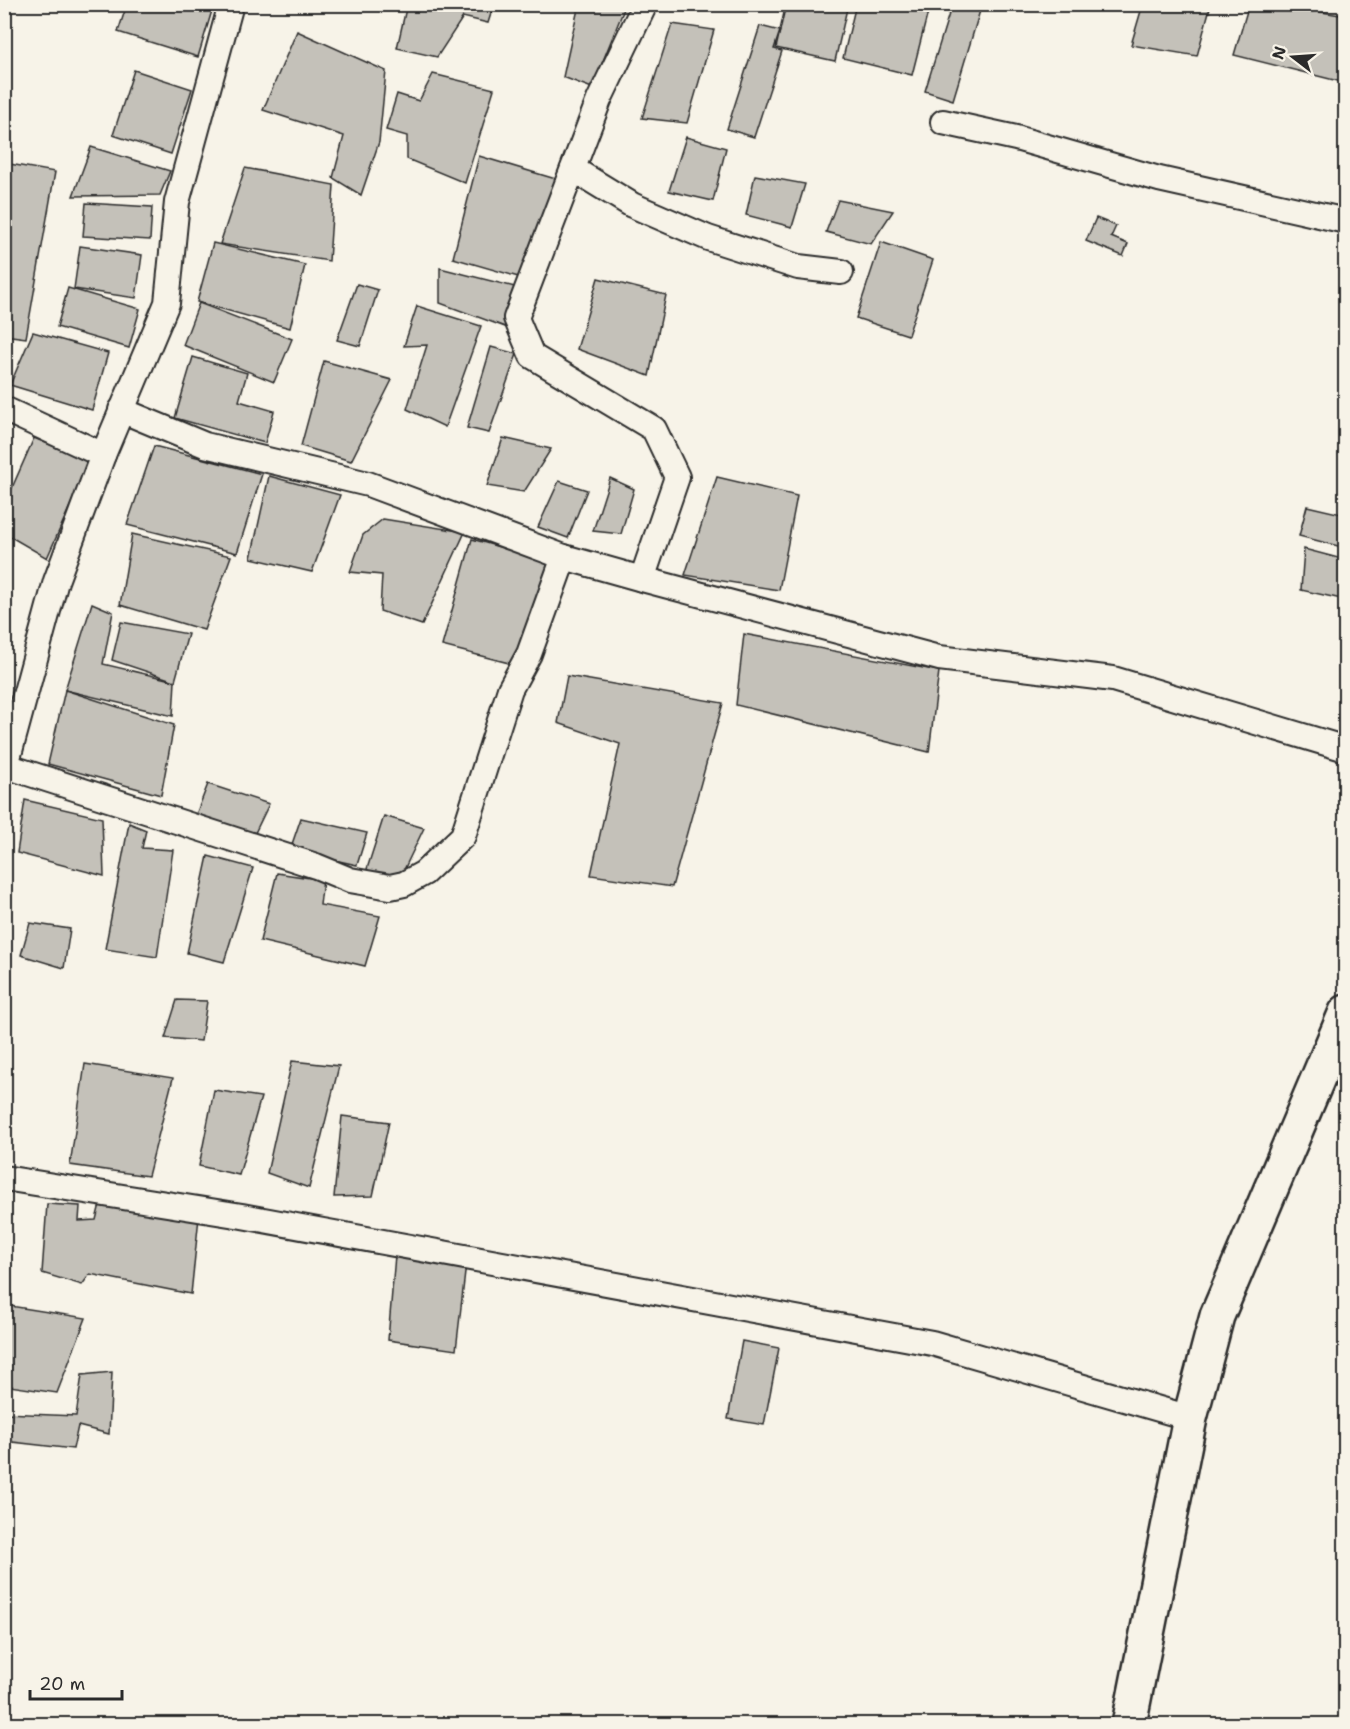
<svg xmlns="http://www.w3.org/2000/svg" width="1350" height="1729" font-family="'Shantell Sans',sans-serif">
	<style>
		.building { fill: #c4c1b9; stroke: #2b2b2b; stroke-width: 1.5 }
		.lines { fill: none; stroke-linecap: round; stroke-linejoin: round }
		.street-casing { stroke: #2b2b2b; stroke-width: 28 }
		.secondary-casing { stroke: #2b2b2b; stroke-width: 38 }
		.path { stroke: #2b2b2b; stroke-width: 4; stroke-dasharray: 1.5 4.5; stroke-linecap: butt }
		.street { stroke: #f7f3e8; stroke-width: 24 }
		.secondary { stroke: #f7f3e8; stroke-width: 33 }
	</style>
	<rect width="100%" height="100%" fill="#f7f3e8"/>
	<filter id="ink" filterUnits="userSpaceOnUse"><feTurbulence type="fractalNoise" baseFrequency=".0167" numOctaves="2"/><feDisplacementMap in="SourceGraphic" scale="12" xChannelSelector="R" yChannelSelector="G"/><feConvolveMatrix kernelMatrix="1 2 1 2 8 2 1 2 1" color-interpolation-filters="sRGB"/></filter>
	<g filter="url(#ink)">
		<g class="building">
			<path d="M127 4H214L198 57 118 32Z"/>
			<path d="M407 4H494L488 23 463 17 437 57 397 48Z"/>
			<path d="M579 4H626L592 88 563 77Z"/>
			<path d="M786 4H848L835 61 776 48Z"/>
			<path d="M856 4H930L912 75 843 58Z"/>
			<path d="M952 4H982L953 100 925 91Z"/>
			<path d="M1143 4H1211L1197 56 1131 45Z"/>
			<path d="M1249 4H1275L1346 16V83L1234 55Z"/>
			<path d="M672 24 714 30 687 123 642 118Z"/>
			<path d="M760 26 780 31 774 49 782 51 754 137 727 129Z"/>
			<path d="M297 31 386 71 379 142 361 195 333 178 344 136 263 110Z"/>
			<path d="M134 70 192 89 171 154 113 135Z"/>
			<path d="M433 74 494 89 465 183 407 159V136L386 130 397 94 419 101Z"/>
			<path d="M686 137 726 148 713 201 669 191Z"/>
			<path d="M91 147 170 171 160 195 73 196Z"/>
			<path d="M479 156 559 180 522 278 453 258Z"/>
			<path d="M4 163 55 172 26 338 4 335Z"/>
			<path d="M245 168 334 185 329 261 220 244Z"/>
			<path d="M755 175 805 184 792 227 746 215Z"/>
			<path d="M838 200 893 211 871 244 826 232Z"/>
			<path d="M86 203 152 207 150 240 83 236Z"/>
			<path d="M1096 218 1116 226 1111 237 1128 244 1123 256 1086 241Z"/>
			<path d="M881 242 933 260 908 335 856 318Z"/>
			<path d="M213 243 305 265 290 328 197 302Z"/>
			<path d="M80 246 142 255 136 298 74 289Z"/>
			<path d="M440 268 515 287 505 327 440 303Z"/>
			<path d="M598 278 666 295 649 376 577 349Z"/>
			<path d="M357 284 378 290 360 346 337 340Z"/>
			<path d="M68 288 140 309 129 348 57 327Z"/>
			<path d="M199 303 292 339 274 382 183 345Z"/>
			<path d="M417 306 481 326 445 427 407 409 427 345 404 346Z"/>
			<path d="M33 332 108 353 92 410 10 385Z"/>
			<path d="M491 347 517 354 489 433 467 428Z"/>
			<path d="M193 357 247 373 239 401 274 411 265 443 175 418Z"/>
			<path d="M324 361 392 380 351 461 301 446Z"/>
			<path d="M34 438 90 461 47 558 4 533V506Z"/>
			<path d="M503 438 551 449 524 492 487 486Z"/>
			<path d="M154 446 262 474 237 553 127 525Z"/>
			<path d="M269 476 340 495 312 572 251 558Z"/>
			<path d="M717 477 797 496 779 590 685 575Z"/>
			<path d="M610 478 634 489 621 534 593 531Z"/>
			<path d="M559 481 587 490 568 538 538 527Z"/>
			<path d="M1307 506 1346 515V548L1299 536Z"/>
			<path d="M383 519 465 532 422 625 380 611 382 575 350 572 363 535Z"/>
			<path d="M132 534 231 556 204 630 120 605Z"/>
			<path d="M472 539 554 563 513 664 442 646Z"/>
			<path d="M1304 549 1346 560V600L1301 590Z"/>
			<path d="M92 603 113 612 103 664 175 681 173 716 65 690Z"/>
			<path d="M121 622 188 634 175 681 112 660Z"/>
			<path d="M744 634 939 671 929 752 736 705Z"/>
			<path d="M567 676 723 703 672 887 591 875 620 744 558 723Z"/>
			<path d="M65 690 174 725 161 795 48 764Z"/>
			<path d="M208 784 269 804 252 839 195 817Z"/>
			<path d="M25 800 102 818 104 876 17 853Z"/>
			<path d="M384 816 424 828 401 876 366 872Z"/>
			<path d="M301 818 367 833 357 865 290 850Z"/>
			<path d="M129 823 146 830 142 848 173 850 157 957 105 949Z"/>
			<path d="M208 856 253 868 224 962 187 953Z"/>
			<path d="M277 873 323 880 320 905 380 916 365 966 260 941Z"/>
			<path d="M30 923 70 929 64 968 21 955Z"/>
			<path d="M177 1000 207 1001 201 1041 165 1038Z"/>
			<path d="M292 1061 339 1066 309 1188 267 1173Z"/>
			<path d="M85 1064 173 1078 148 1176 70 1165Z"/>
			<path d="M214 1090 261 1097 239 1175 199 1166Z"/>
			<path d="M342 1116 389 1122 373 1196 334 1197Z"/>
			<path d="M47 1204 80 1206 79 1221 96 1220 100 1204 199 1217 191 1294 90 1274 82 1285 42 1273Z"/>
			<path d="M395 1255 466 1264 456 1350 388 1340Z"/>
			<path d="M4 1305 86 1318 57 1393 10 1386 8 1406H4Z"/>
			<path d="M742 1341 779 1348 764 1425 728 1419Z"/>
			<path d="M112 1372 109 1434 78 1426 73 1449 4 1441V1413L76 1416 82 1375Z"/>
		</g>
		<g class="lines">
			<g class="street-casing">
				<g id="street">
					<path d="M943 122 1016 138 1159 179 1346 221"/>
					<path d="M573 169 632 205 708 238 798 267 841 272"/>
					<path d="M4 409 103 455"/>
					<path d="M121 410 205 445 368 484 564 557 642 579 939 658 1113 679 1346 749"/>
					<path d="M642 579 677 477 654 429 532 356 516 318 599 100 645 4"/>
					<path d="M6 766 316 866 350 880 390 887 404 884 424 873 463 836 510 689 529 654 564 557"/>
					<path d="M4 773 56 581 103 455 167 303 177 202 231 4"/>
					<path d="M4 1178 242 1216 932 1343 1190 1418"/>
				</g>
			</g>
			<g class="secondary-casing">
				<path id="secondary" d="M1129 1724 1190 1418 1217 1316 1346 1012"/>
			</g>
			<path class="path" d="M1162 1723 1173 1724"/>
			<use href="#street" class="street"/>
			<use href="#secondary" class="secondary"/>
		</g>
	</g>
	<rect width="1350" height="1729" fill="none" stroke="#f7f3e8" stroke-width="24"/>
	<rect x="12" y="12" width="1326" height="1705" fill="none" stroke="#2b2b2b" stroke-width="2" filter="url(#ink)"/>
	<g transform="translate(1293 57) rotate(287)" stroke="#f7f3e8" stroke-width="4.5" paint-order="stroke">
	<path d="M0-4.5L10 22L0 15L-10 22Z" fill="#2b2b2b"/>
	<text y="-9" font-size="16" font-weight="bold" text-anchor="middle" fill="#2b2b2b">N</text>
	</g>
	<path d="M30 1690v9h92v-9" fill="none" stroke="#2b2b2b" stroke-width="3"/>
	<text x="39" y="1690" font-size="18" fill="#2b2b2b" stroke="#f7f3e8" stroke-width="4.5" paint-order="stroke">20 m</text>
</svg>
